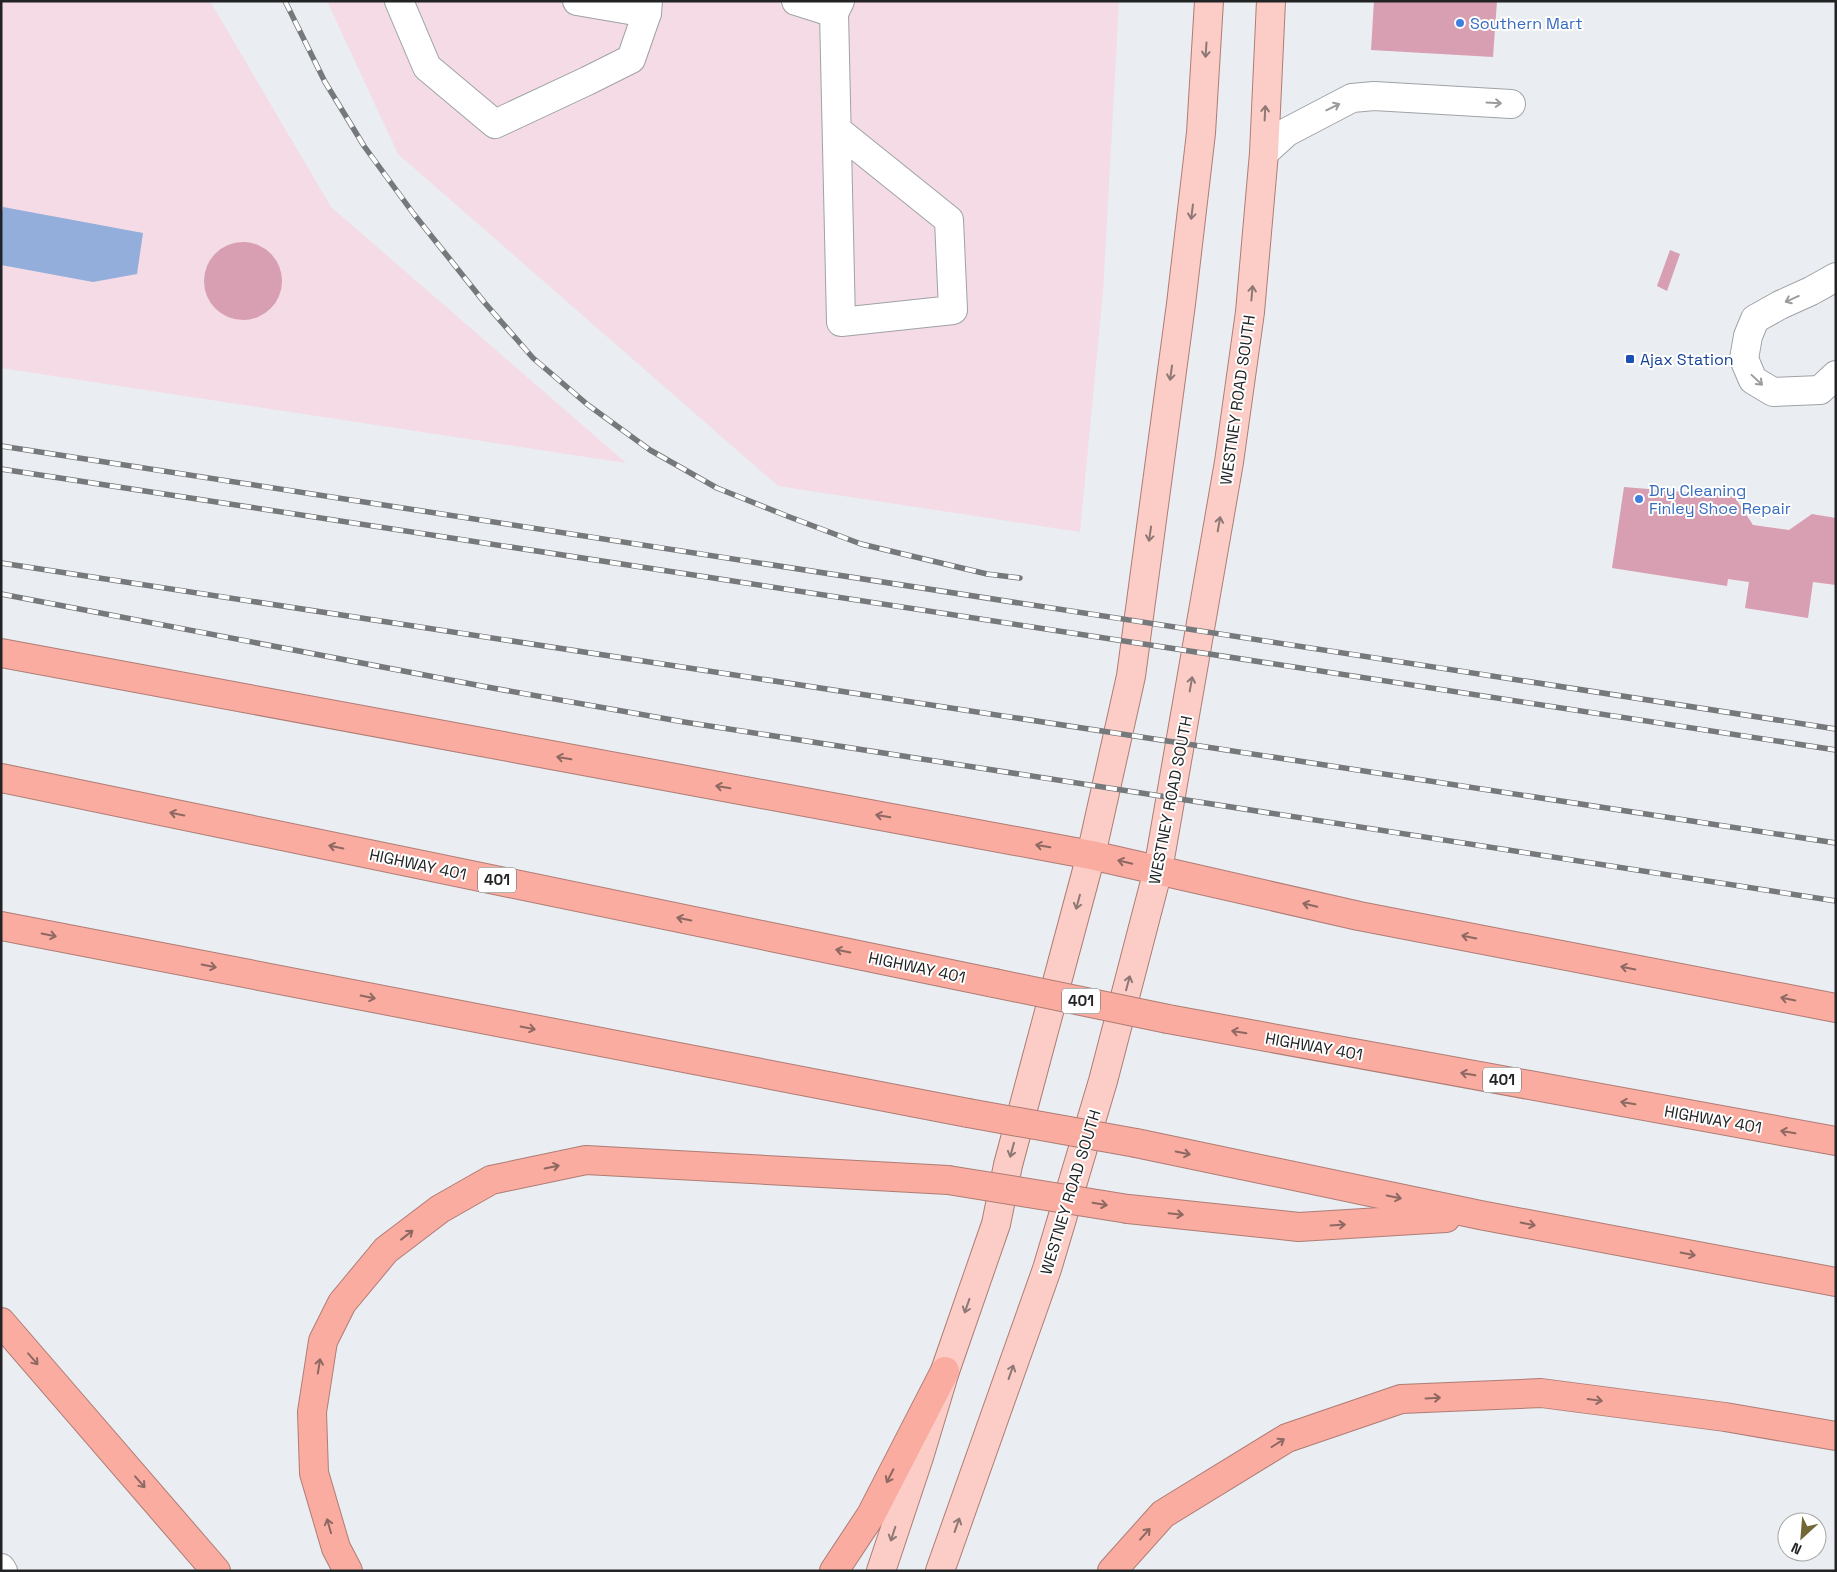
<svg xmlns="http://www.w3.org/2000/svg" width="1837" height="1572" font-family="'Space Grotesk',sans-serif">
	<style>
		.industrial { fill: #f4dbe5 }
		.water { fill: #94aedc }
		.building { fill: #d89eb1 }
		.lines { fill: none; stroke-linecap: round; stroke-linejoin: round }
		.minor-casing { stroke: #9fa2a6; stroke-width: 30 }
		.major-casing { stroke: #ae7c75; stroke-width: 30 }
		.highway-casing { stroke: #ae7c75; stroke-width: 30 }
		.minor { stroke: #fff; stroke-width: 28 }
		.major { stroke: #fccdc6; stroke-width: 28 }
		.highway { stroke: #faaca0; stroke-width: 28 }
		.rail-casing { stroke: #76797b; stroke-width: 5.5 }
		.rail { stroke: #fff; stroke-width: 4; stroke-dasharray: 11; stroke-linecap: butt }
		.highway-bridge-casing { stroke: #ae7c75; stroke-width: 30; stroke-linecap: butt }
		.highway-bridge { stroke: #faaca0; stroke-width: 28 }
		.oneway { stroke: #8e7875 }
		.oneway2 { stroke: #9b9c9c }
		.oneway3 { stroke: #8e6862 }
		.shop-dot { fill: #3f7fe0; stroke: #fff; stroke-width: 2 }
		.transit-dot { fill: #1a4fb4; stroke: #fff; stroke-width: 2 }
		.labels { text-anchor: middle; stroke-width: 4; stroke-linejoin: round; paint-order: stroke }
		.shield { fill: #fff; stroke: #646566; stroke-width: 1 }
		.shield-label { font-size: 15px; font-weight: bold; fill: #212324 }
		.shop-label { font-size: 16px; fill: #366cbe; stroke: #fff; text-anchor: start }
		.transit-label { font-size: 16px; fill: #164399; stroke: #fff; text-anchor: start }
		.street-label { font-size: 16px; fill: #212324; stroke: #fff }
	</style>
	<rect width="100%" height="100%" fill="#eaedf1"/>
	<g class="industrial">
		<path d="M1 1H210L331 207 626 463 1 368Z"/>
		<path d="M327 1H1119L1103 291 1080 532 778 486 398 154Z"/>
	</g>
	<path class="water" d="M3 207 143 233 137 274 93 282 1 265V218Z"/>
	<g class="building">
		<path d="M1374 1H1497L1493 57 1371 50Z"/>
		<circle cx="243" cy="281" r="39"/>
		<path d="M1670 250 1680 254 1667 291 1657 286Z"/>
		<path d="M1624 487 1734 496 1753 525 1789 530 1812 514 1836 518V585L1813 582 1808 618 1745 608 1749 582 1728 579 1727 586 1612 568Z"/>
	</g>
	<g class="lines">
		<g class="minor-casing">
			<g id="minor">
				<path d="M399 1 427 67 495 124 587 81 631 59 647 13 648 1"/>
				<path d="M577 1 647 13"/>
				<path d="M796 1 834 13"/>
				<path d="M837 130 949 220 953 310 841 322 834 13 840 1"/>
				<path d="M1264 153 1287 132 1352 98 1374 96 1511 104"/>
				<path d="M1836 277 1811 291 1780 305 1755 319 1748 336 1744 359 1753 380 1773 392 1820 390 1836 375"/>
				<path d="M1 1568 3 1571"/>
			</g>
		</g>
		<g class="major-casing">
			<g id="major">
				<path d="M881 1571 919 1457 945 1371 996 1224 1008 1165 1091 855 1131 676 1181 304 1201 133 1209 1"/>
				<path d="M940 1571 1047 1269 1103 1081 1158 870 1229 462 1250 312 1264 153 1271 1"/>
			</g>
		</g>
		<g class="highway-casing">
			<g id="highway">
				<path d="M1 653 1091 855 1359 916 1836 1008"/>
				<path d="M1 778 994 983"/>
				<path d="M1 926 968 1113"/>
				<path d="M1168 1019 1836 1141"/>
				<path d="M1136 1143 1480 1215 1836 1282"/>
				<path d="M1128 1209 1299 1227 1446 1218"/>
				<path d="M1 1322 216 1571"/>
				<path d="M348 1571 336 1548 314 1473 312 1412 323 1341 342 1303 386 1250 440 1209 491 1180 586 1160 948 1180"/>
				<path d="M834 1571 871 1515 945 1371"/>
				<path d="M1112 1571 1163 1514 1287 1438 1401 1399 1541 1393 1725 1417 1836 1436"/>
			</g>
		</g>
		<use href="#minor" class="minor"/>
		<use href="#major" class="major"/>
		<use href="#highway" class="highway"/>
		<g class="rail-casing">
			<g id="rail">
				<path d="M285 1 325 82 364 146 413 213 484 302 533 358 588 405 650 450 717 488 787 516 861 544 987 574 1020 578"/>
				<path d="M1 446 1836 729"/>
				<path d="M1 469 1836 750"/>
				<path d="M1 563 1836 843"/>
				<path d="M1 594 487 687 684 722 1836 901"/>
			</g>
		</g>
		<use href="#rail" class="rail"/>
		<g class="highway-bridge-casing">
			<g id="highway-bridge">
				<path d="M994 983 1168 1019"/>
				<path d="M968 1113 1136 1143"/>
				<path d="M948 1180 1128 1209"/>
			</g>
		</g>
		<use href="#highway-bridge" class="highway-bridge"/>
	</g>
	<defs><path id="oneway-shaft" d="M-6 0H5M1.5-3L5.5 0L1.5 3" fill="none" stroke-width="1.6" stroke-linecap="round" stroke-linejoin="round" transform="scale(1.25)"/></defs>
	<g class="oneway">
		<use href="#oneway-shaft" transform="translate(1206 50) rotate(94)"/>
		<use href="#oneway-shaft" transform="translate(1265 113) rotate(-87)"/>
		<use href="#oneway-shaft" transform="translate(1192 212) rotate(97)"/>
		<use href="#oneway-shaft" transform="translate(1252 293) rotate(-85)"/>
		<use href="#oneway-shaft" transform="translate(1171 373) rotate(98)"/>
		<use href="#oneway-shaft" transform="translate(1219 524) rotate(-80)"/>
		<use href="#oneway-shaft" transform="translate(1150 534) rotate(98)"/>
		<use href="#oneway-shaft" transform="translate(1191 684) rotate(-80)"/>
		<use href="#oneway-shaft" transform="translate(1078 902) rotate(105)"/>
		<use href="#oneway-shaft" transform="translate(1128 983) rotate(-75)"/>
		<use href="#oneway-shaft" transform="translate(1012 1150) rotate(105)"/>
		<use href="#oneway-shaft" transform="translate(967 1306) rotate(109)"/>
		<use href="#oneway-shaft" transform="translate(1011 1372) rotate(-71)"/>
		<use href="#oneway-shaft" transform="translate(957 1525) rotate(-71)"/>
		<use href="#oneway-shaft" transform="translate(893 1534) rotate(108)"/>
	</g>
	<g class="oneway2">
		<use href="#oneway-shaft" transform="translate(1494 103) rotate(3)"/>
		<use href="#oneway-shaft" transform="translate(1333 107) rotate(-26)"/>
		<use href="#oneway-shaft" transform="translate(1792 299) rotate(156)"/>
		<use href="#oneway-shaft" transform="translate(1757 380) rotate(43)"/>
	</g>
	<g class="oneway3">
		<use href="#oneway-shaft" transform="translate(564 758) rotate(-170)"/>
		<use href="#oneway-shaft" transform="translate(723 787) rotate(-170)"/>
		<use href="#oneway-shaft" transform="translate(177 814) rotate(-168)"/>
		<use href="#oneway-shaft" transform="translate(883 816) rotate(-170)"/>
		<use href="#oneway-shaft" transform="translate(1043 846) rotate(-170)"/>
		<use href="#oneway-shaft" transform="translate(336 847) rotate(-168)"/>
		<use href="#oneway-shaft" transform="translate(1125 862) rotate(-167)"/>
		<use href="#oneway-shaft" transform="translate(1310 905) rotate(-167)"/>
		<use href="#oneway-shaft" transform="translate(684 919) rotate(-168)"/>
		<use href="#oneway-shaft" transform="translate(49 935) rotate(11)"/>
		<use href="#oneway-shaft" transform="translate(1469 937) rotate(-169)"/>
		<use href="#oneway-shaft" transform="translate(843 951) rotate(-168)"/>
		<use href="#oneway-shaft" transform="translate(209 966) rotate(11)"/>
		<use href="#oneway-shaft" transform="translate(1628 968) rotate(-169)"/>
		<use href="#oneway-shaft" transform="translate(368 997) rotate(11)"/>
		<use href="#oneway-shaft" transform="translate(1788 999) rotate(-169)"/>
		<use href="#oneway-shaft" transform="translate(528 1028) rotate(11)"/>
		<use href="#oneway-shaft" transform="translate(1239 1032) rotate(-170)"/>
		<use href="#oneway-shaft" transform="translate(1468 1074) rotate(-170)"/>
		<use href="#oneway-shaft" transform="translate(1628 1103) rotate(-170)"/>
		<use href="#oneway-shaft" transform="translate(1788 1132) rotate(-170)"/>
		<use href="#oneway-shaft" transform="translate(1183 1153) rotate(12)"/>
		<use href="#oneway-shaft" transform="translate(552 1167) rotate(-12)"/>
		<use href="#oneway-shaft" transform="translate(1394 1197) rotate(12)"/>
		<use href="#oneway-shaft" transform="translate(1100 1204) rotate(9)"/>
		<use href="#oneway-shaft" transform="translate(1176 1214) rotate(6)"/>
		<use href="#oneway-shaft" transform="translate(1528 1224) rotate(11)"/>
		<use href="#oneway-shaft" transform="translate(1338 1225) rotate(-4)"/>
		<use href="#oneway-shaft" transform="translate(407 1235) rotate(-38)"/>
		<use href="#oneway-shaft" transform="translate(1688 1254) rotate(11)"/>
		<use href="#oneway-shaft" transform="translate(33 1359) rotate(49)"/>
		<use href="#oneway-shaft" transform="translate(319 1366) rotate(-81)"/>
		<use href="#oneway-shaft" transform="translate(1433 1398) rotate(-3)"/>
		<use href="#oneway-shaft" transform="translate(1595 1400) rotate(8)"/>
		<use href="#oneway-shaft" transform="translate(1278 1443) rotate(-32)"/>
		<use href="#oneway-shaft" transform="translate(890 1476) rotate(117)"/>
		<use href="#oneway-shaft" transform="translate(140 1482) rotate(49)"/>
		<use href="#oneway-shaft" transform="translate(329 1526) rotate(-106)"/>
		<use href="#oneway-shaft" transform="translate(1145 1534) rotate(-48)"/>
	</g>
	<g class="shop-dot">
		<circle cx="1460" cy="23" r="5"/>
		<circle cx="1639" cy="499" r="5"/>
	</g>
	<rect class="transit-dot" x="1625" y="354" width="10" height="10" rx="2.5"/>
	<g class="labels">
		<g class="shield">
			<rect x="478" y="867.5" width="38" height="25" rx="4"/>
			<rect x="1062" y="988.5" width="38" height="25" rx="4"/>
			<rect x="1483" y="1067.5" width="38" height="25" rx="4"/>
		</g>
		<g class="shield-label">
			<text x="497" y="885">401</text>
			<text x="1081" y="1006">401</text>
			<text x="1502" y="1085">401</text>
		</g>
		<g class="shop-label">
			<text x="1470" y="29">Southern Mart</text>
			<text x="1649" y="496">Dry Cleaning<tspan x="1649" dy="18">Finley Shoe Repair</tspan></text>
		</g>
		<g class="transit-label">
			<text x="1640" y="365">Ajax Station</text>
		</g>
		<g class="street-label">
			<text transform="translate(1237 400) rotate(-82)" y="6">WESTNEY ROAD SOUTH</text>
			<text transform="translate(1170 800) rotate(-79)" y="6">WESTNEY ROAD SOUTH</text>
			<text transform="translate(418 864) rotate(12)" y="6">HIGHWAY 401</text>
			<text transform="translate(917 967) rotate(12)" y="6">HIGHWAY 401</text>
			<text transform="translate(1314 1046) rotate(10)" y="6">HIGHWAY 401</text>
			<text transform="translate(1713 1119) rotate(10)" y="6">HIGHWAY 401</text>
			<text transform="translate(1070 1192) rotate(-73)" y="6">WESTNEY ROAD SOUTH</text>
		</g>
	</g>
	<rect width="1837" height="1572" fill="none" stroke="#212324" stroke-width="5"/>
	<g transform="translate(1802 1537) rotate(206)"><circle r="24" fill="#ffffff" stroke="#a6a7a7"/>
	<path d="M0-4L9 19L0 12L-9 19Z" fill="#726835"/>
	<text y="-8" font-size="14" font-weight="bold" text-anchor="middle" fill="#212324">N</text>
	</g>
</svg>
